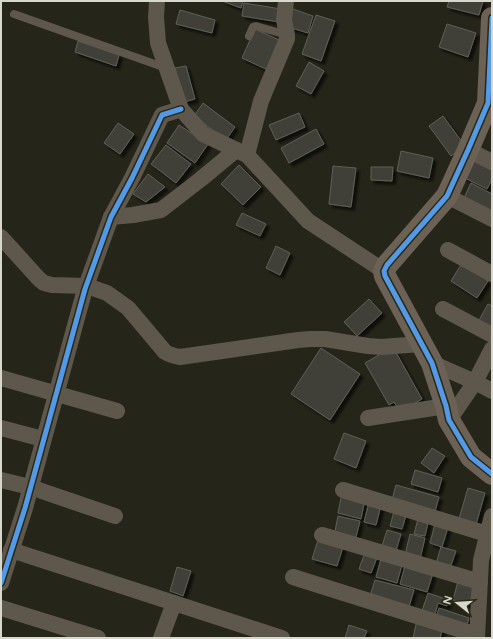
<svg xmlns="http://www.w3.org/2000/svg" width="493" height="639" font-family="Figtree,sans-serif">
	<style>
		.building { fill: #3f4039; stroke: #5e6058; filter: url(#shadow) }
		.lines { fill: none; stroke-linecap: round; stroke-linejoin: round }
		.lane { stroke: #5e574c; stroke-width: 8 }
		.street { stroke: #5e574c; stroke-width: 16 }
		.secondary { stroke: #6b6154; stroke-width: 22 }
		.cycleway-casing { stroke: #2a2916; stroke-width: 8 }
		.cycleway { stroke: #5399e6; stroke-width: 5 }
	</style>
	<defs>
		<filter id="shadow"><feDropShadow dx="3.5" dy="3.5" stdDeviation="1" flood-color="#0009"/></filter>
	</defs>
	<rect width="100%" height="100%" fill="#26251a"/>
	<g class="building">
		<path d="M222 1H243L241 8Z"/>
		<path d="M449 1H483L479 15 447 7Z"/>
		<path d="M244 3 281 9 279 22 242 16Z"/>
		<path d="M290 8 313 16 308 33 285 26Z"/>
		<path d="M180 10 215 20 212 33 176 24Z"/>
		<path d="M316 15 335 21 321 61 302 54Z"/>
		<path d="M447 24 476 33 468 57 439 47Z"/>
		<path d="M255 29 281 41 268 70 242 58Z"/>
		<path d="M78 41 119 55 116 66 75 52Z"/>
		<path d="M309 62 324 71 311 94 296 86Z"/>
		<path d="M186 66 195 99 184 102 175 68Z"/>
		<path d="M203 103 235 127 226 140 194 116Z"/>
		<path d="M299 113 305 127 276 140 269 125Z"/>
		<path d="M443 116 465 146 451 156 429 126Z"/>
		<path d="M118 123 134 134 120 154 104 143Z"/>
		<path d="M179 125 208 144 195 163 167 143Z"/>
		<path d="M316 129 324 144 289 163 281 148Z"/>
		<path d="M166 145 191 164 176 183 151 164Z"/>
		<path d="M401 151 433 158 429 178 397 171Z"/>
		<path d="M469 154 492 165V179L487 189 459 175Z"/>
		<path d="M239 165 261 187 243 205 221 184Z"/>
		<path d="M333 166 356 168 351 207 329 204Z"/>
		<path d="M371 167H393L392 181 371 180Z"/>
		<path d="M148 174 165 187 146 202 133 194Z"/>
		<path d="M471 183 492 194V215L463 200Z"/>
		<path d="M242 213 266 224 260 236 236 225Z"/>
		<path d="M276 246 290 253 280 275 266 268Z"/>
		<path d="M462 263 488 281 477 298 451 281Z"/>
		<path d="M369 299 382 313 357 336 344 322Z"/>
		<path d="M488 304 492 306V330L478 322Z"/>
		<path d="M393 347 422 399 400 412 394 402 389 405 365 363Z"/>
		<path d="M321 348 360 374 330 420 291 394Z"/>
		<path d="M344 433 366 441 356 468 334 459Z"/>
		<path d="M432 448 445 456 434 473 421 463Z"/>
		<path d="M415 470 442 478 438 492 411 484Z"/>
		<path d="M396 485 439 497 434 515 391 503Z"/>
		<path d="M468 488 485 493 475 528 458 522Z"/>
		<path d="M342 493 365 499 361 519 338 513Z"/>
		<path d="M369 502 381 505 376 525 364 522Z"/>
		<path d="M395 508 407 512 402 529 390 526Z"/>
		<path d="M419 515 429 518 425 536 414 534Z"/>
		<path d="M338 516 360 521 355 541 334 536Z"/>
		<path d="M436 520 449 524 442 547 430 543Z"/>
		<path d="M387 530 401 534 395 554 381 549Z"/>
		<path d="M410 534 425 538 420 559 405 555Z"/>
		<path d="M318 540 343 547 337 566 312 559Z"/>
		<path d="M441 547 456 551 449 571 435 567Z"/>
		<path d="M366 550 378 555 371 573 359 569Z"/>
		<path d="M382 555 403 561 397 583 376 577Z"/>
		<path d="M406 562 434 570 427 592 400 584Z"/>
		<path d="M177 567 191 571 183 596 170 591Z"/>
		<path d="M375 580 414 590 408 610 369 599Z"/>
		<path d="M458 581 474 586 469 605 453 600Z"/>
		<path d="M428 593 449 600 447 606 438 603 434 618 421 614Z"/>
		<path d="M439 608 469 618 466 628 436 618Z"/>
		<path d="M417 620 443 627 440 638H413Z"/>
		<path d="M349 625 367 631 364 638H345Z"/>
	</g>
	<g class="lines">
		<g class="lane">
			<path d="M14 14 166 68"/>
			<path d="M249 36 253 27 256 26 287 35"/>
		</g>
		<g class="street">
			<path d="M157 1 156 17 158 43 181 109 203 134 247 155"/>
			<path d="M286 1 284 20 287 35V39L261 101 247 155 308 221 384 271"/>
			<path d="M468 150 492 162"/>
			<path d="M447 196 492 219"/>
			<path d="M111 217 133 215 161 210 201 179 236 150"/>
			<path d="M1 237 39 279 44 283 52 285 87 286 107 293 128 308 165 352C170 355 174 356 180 357L298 340 311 339H325L368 346 381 347 421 344"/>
			<path d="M448 250 492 274"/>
			<path d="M443 309 492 335"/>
			<path d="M432 363 475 382 492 391"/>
			<path d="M1 378 117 411"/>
			<path d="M368 418 446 406"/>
			<path d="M449 420 475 382 492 349"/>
			<path d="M1 428 43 439"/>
			<path d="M1 480 30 487 115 516"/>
			<path d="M343 490 487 534"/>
			<path d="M322 535 480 582"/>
			<path d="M11 550 282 638"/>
			<path d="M293 577 477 635"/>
			<path d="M1 583 25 508 85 289 111 217 132 178 162 115 181 109"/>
			<path d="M1 608 98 638"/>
			<path d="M161 638 174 603"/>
			<path d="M477 638 481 560 492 516"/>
		</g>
		<path class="secondary" d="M492 18 488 103 468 150 447 196 387 265 384 271 385 276 432 363 446 406 449 420 471 457 492 474"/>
		<g class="cycleway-casing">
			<g id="cycleway">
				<path d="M492 18 488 103 468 150 447 196 387 265 384 271 385 276 432 363 446 406 449 420 471 457 492 474"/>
				<path d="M1 583 25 508 85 289 111 217 132 178 162 115 181 109"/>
			</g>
		</g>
		<use href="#cycleway" class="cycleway"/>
	</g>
	<rect width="493" height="639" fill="none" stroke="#d7d7cb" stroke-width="4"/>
	<g transform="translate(457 603) rotate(287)" stroke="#2a2916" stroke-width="3" paint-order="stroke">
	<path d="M0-3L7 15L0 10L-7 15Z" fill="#d7d7cb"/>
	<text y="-6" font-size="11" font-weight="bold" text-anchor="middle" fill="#d7d7cb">N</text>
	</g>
</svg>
